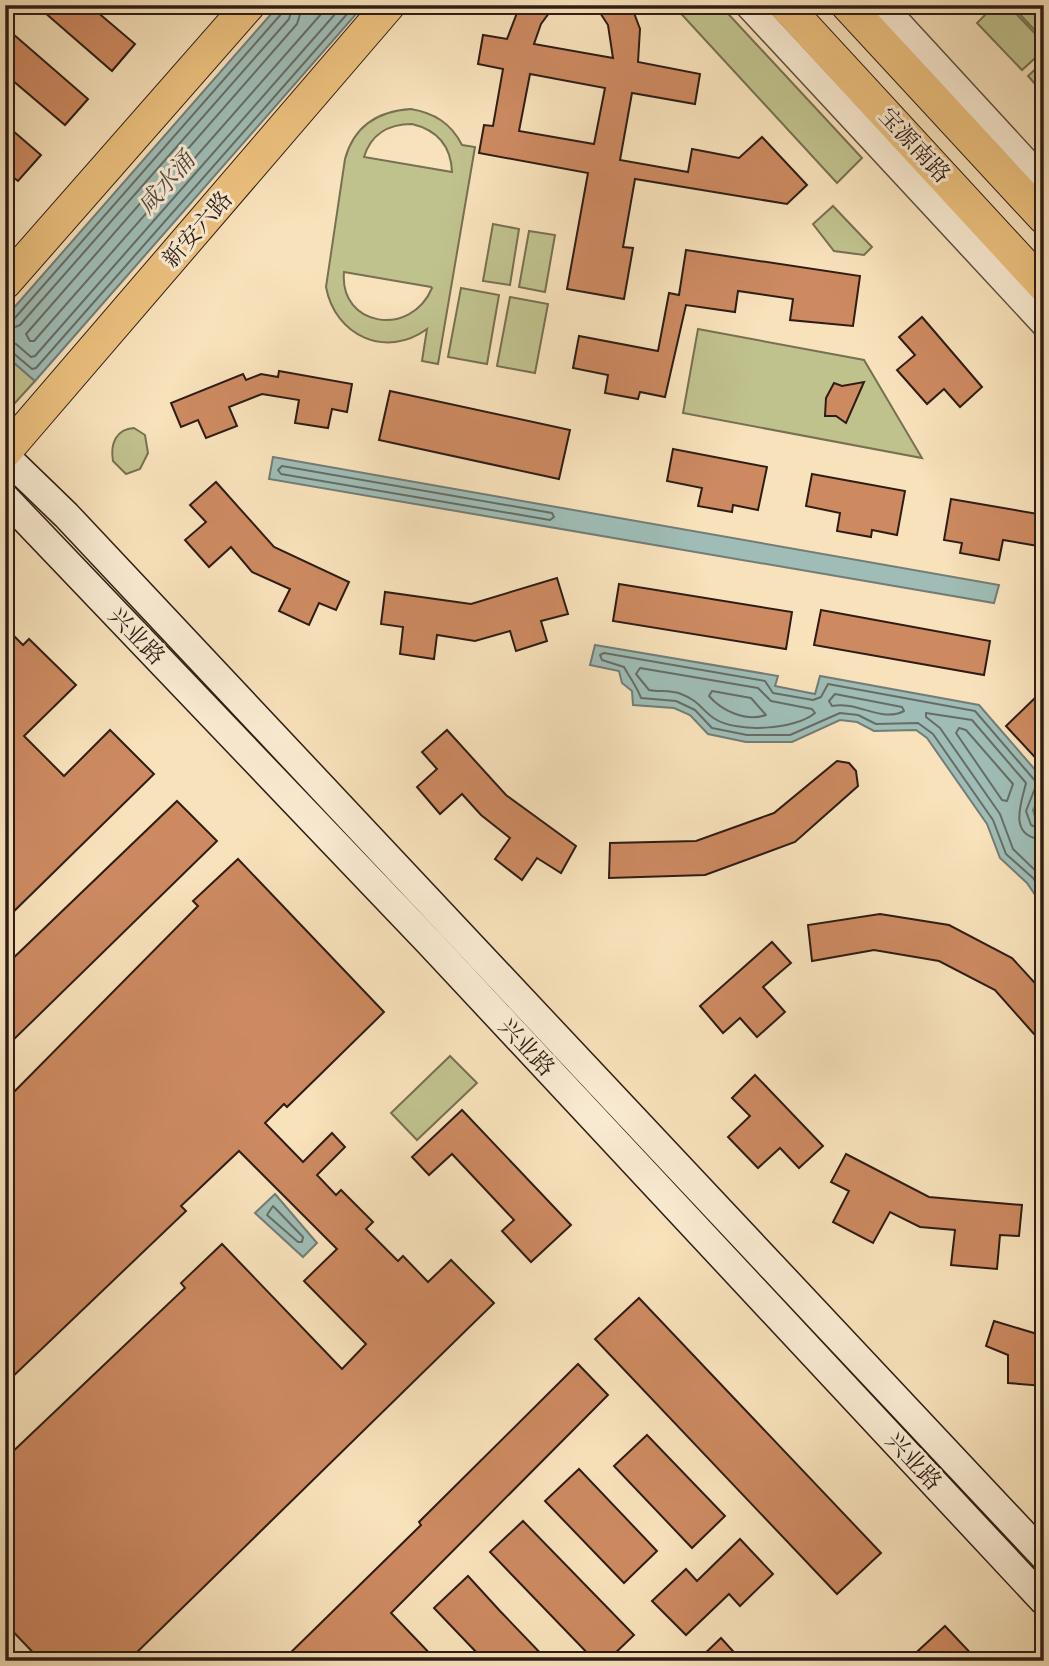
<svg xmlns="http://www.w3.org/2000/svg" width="1049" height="1666" font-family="'IM FELL French Canon','Noto Serif SC',serif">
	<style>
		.green { fill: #c0c28e; stroke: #777052; stroke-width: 2; fill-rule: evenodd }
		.water { fill: #9fbdb6; stroke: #727d76; stroke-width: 2 }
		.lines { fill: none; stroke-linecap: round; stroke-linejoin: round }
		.shore { stroke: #666d66; stroke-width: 2 }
		.building { fill: #cd8a61; stroke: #2e1d16; stroke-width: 2; fill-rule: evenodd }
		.tertiary-casing { stroke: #604e3f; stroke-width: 27 }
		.secondary-casing { stroke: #2e1d16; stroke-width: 31 }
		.primary-casing { stroke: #2e1d16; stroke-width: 34 }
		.tertiary { stroke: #faecd3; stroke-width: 24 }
		.secondary { stroke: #faecd3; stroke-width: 28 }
		.primary { stroke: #ecc17e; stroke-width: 32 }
		.labels { text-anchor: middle; stroke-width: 6; stroke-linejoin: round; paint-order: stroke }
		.street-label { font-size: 23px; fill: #2e1d16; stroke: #faecd3 }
		.water-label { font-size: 24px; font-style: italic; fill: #504d46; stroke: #faecd3 }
	</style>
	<rect width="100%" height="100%" fill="#f8e2bb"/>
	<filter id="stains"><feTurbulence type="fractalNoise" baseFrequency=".00286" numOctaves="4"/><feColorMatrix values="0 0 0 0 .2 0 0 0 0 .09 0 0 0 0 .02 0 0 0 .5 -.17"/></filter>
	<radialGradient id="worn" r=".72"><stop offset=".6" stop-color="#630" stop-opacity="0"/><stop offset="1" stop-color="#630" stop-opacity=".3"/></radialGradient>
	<g class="green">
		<path d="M673 5H720L862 158 837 183Z"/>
		<path d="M995 5H1008L1044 43V50L1022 70 977 23Z"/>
		<path d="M1011 5H1044V40Z"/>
		<path d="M1044 61V94L1028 76Z"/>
		<path d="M411 109C434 113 451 123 462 145L475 147 438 364 422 361 427 329C386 359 335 336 326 287L345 159C354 126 378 111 411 109ZM412 124C437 130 451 146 452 172L364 157C371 134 389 124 412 124ZM344 272 431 287 432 288C411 338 339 327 344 272Z"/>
		<path d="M833 206 872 247 864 255 834 251 813 224Z"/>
		<path d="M493 224 519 229 510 285 483 281Z"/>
		<path d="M529 231 555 235 545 292 519 287Z"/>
		<path d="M461 288 499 295 487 364 448 357Z"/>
		<path d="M510 297 548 304 535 373 497 366Z"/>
		<path d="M698 329 864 360 922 458 683 413Z"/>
		<path d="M5 355 35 381 5 414Z"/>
		<path d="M134 428 145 435 148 453 140 469 126 474 113 461C110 444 116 429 134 428Z"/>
		<path d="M450 1056 477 1083 417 1140 391 1113Z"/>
	</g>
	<g class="water">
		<path d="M279 5H364L35 381 5 355V318Z"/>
		<path d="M273 457 999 585 994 603 269 479Z"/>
		<path d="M595 645 778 676 775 686 815 694 820 676 979 705 1044 780V791L1033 810 1036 820 1044 826V908L1027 883 1000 858 987 824 927 738 916 730 874 731 857 722 840 720 792 742H746L708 734 690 715 674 708 633 705 632 691 622 683 619 671 590 665Z"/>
		<path d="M275 1194 317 1243 303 1257 255 1213Z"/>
	</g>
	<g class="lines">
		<g class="shore">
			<path d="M303 5 297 24 26 334 30 341H34L329 5"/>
			<path d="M5 322 14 319 282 13 284 5"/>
			<path d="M5 331 20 325 289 19 293 5"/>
			<path d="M5 342 16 344 31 357 35 356 343 5"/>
			<path d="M5 350 12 352 32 369 36 368 355 5"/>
			<path d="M282 466 552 513 554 517 550 520 281 474 278 470Z"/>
			<path d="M640 668 758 688 771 701 812 709 815 713C795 730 737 733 715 719 702 711 700 701 681 694 671 690 659 692 649 690L636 674Z"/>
			<path d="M712 691 751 698 766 715C746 722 722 711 709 696Z"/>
			<path d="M835 694 902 707 904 711C882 723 858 701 832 706L829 701Z"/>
			<path d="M959 728 966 730 1013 784 1007 801 1002 800 956 733Z"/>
			<path d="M1044 831 1031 825 1026 811 1037 783 975 711 828 684 821 697 813 700 773 693 765 681 604 653 600 655 602 660 624 667C630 678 637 687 641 698L676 701 695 710 712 728 747 735H790L840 713 858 715 876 724 918 723 933 734 993 820 1006 854 1033 878 1044 895"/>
			<path d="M1044 840C1007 837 1021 804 1026 783L972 720 926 713V717L940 728 1000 814 1013 849 1044 879"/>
			<path d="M273 1206 303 1237 302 1242H298L267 1215Z"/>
		</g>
	</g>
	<g class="building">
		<path d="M36 5H89L135 44 112 71Z"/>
		<path d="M520 5H555L541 24 534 44 613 58 608 25 595 5H631L640 29 638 62 700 74 695 104 632 93 620 160 688 172 692 149 739 158 762 137 807 185 787 204 635 179 623 247 633 248 624 299 567 289 588 173 479 153 484 125 493 126 503 69 478 64 483 35 507 39ZM530 74 605 88 594 144 519 131Z"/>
		<path d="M5 27 88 99 65 125 5 74Z"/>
		<path d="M5 124 41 155 18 181 5 171Z"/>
		<path d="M686 250 860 276 853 326 790 320 793 299 738 291 735 312 686 305 665 397 640 392 638 399 605 393 608 375 573 368 579 336 658 351 669 293 679 295Z"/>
		<path d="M922 317 982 387 960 407 944 389 927 404 897 370 915 355 899 337Z"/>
		<path d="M279 371 352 384 347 412 332 409 328 428 295 423 299 400 262 394 229 407 237 426 206 438 198 420 181 427 171 403 243 374 246 380 261 374 278 377Z"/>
		<path d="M864 382 846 423 836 416H825L826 398 834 383 842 386Z"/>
		<path d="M390 391 570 430 559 479 379 440Z"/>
		<path d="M673 449 767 467 758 510 733 505 732 512 698 506 702 488 667 481Z"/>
		<path d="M812 474 905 491 897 535 872 530 871 537 837 531 840 513 806 506Z"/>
		<path d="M216 482 274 547 349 582 336 610 319 603 309 625 279 611 290 589 252 572 231 547 209 567 185 540 206 522 190 505Z"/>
		<path d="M951 499 1044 515V547L1003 540 999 560 960 553 962 543 944 540Z"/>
		<path d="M557 578 568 614 541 621 547 641 516 651 510 631 475 641 437 635 434 659 400 654 403 627 381 624 385 592 471 604Z"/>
		<path d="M619 584 792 612 786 649 613 621Z"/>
		<path d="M821 610 990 641 984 675 814 645Z"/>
		<path d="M5 627 23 645 29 639 76 685 24 736 64 776 110 730 154 774 5 920Z"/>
		<path d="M1035 698 1044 707V767L1006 726Z"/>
		<path d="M447 730 506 795 576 846 561 873 537 858 522 880 495 859 510 838 481 815 462 794 440 814 417 787 437 769 422 752Z"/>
		<path d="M837 761 849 763 856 771 858 786 795 842 705 875 609 878 610 843 696 841 774 813Z"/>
		<path d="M177 801 217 841 5 1048V966Z"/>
		<path d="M238 859 384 1012 287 1107 284 1104 265 1123 303 1162 332 1133 345 1147 317 1175 336 1195 341 1190 373 1222 366 1229 398 1261 403 1256 428 1282 451 1260 494 1303 128 1661H41L5 1623V1459L185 1288 181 1283 222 1244 342 1369 366 1344 304 1281 337 1249 239 1151 181 1206 186 1211 5 1384V1101L198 906 193 901Z"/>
		<path d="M880 914 949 925 1012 958 1044 993V1035L1034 1034 995 990 939 961 874 950 812 961 808 925Z"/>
		<path d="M772 942 791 963 763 987 785 1012 757 1037 740 1018 723 1033 700 1006Z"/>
		<path d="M755 1075 823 1146 799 1168 780 1148 758 1168 728 1137 750 1116 732 1098Z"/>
		<path d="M462 1110 571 1225 531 1262 502 1231 514 1220 452 1154 429 1175 412 1157Z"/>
		<path d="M846 1154 929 1197 1022 1205 1019 1236 1000 1235 997 1269 951 1265 955 1230 920 1227 890 1212 873 1243 833 1222 849 1191 831 1182Z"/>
		<path d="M639 1298 881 1553 837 1594 595 1339Z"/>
		<path d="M994 1321 1044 1336V1386L1008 1383V1355L986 1346Z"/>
		<path d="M578 1364 608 1395 391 1613 437 1661H282L421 1525 419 1522Z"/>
		<path d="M647 1435 725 1516 692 1548 614 1466Z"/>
		<path d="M579 1469 657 1551 624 1583 545 1501Z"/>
		<path d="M523 1521 634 1635 607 1661H595L490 1552Z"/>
		<path d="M740 1539 773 1574 740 1606 729 1594 686 1635 652 1601 686 1569 697 1581Z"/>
		<path d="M468 1576 500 1611 548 1661H484L478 1654 434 1608Z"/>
		<path d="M945 1626 978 1661H907Z"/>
		<path d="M721 1638 742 1661H697Z"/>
	</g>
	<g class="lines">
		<g class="tertiary-casing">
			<g id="tertiary">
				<path d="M747 5 1044 325"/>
				<path d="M883 5 1044 180"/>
			</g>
		</g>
		<g class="secondary-casing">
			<g id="secondary">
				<path d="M5 456 66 515 1044 1556"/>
				<path d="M5 498 430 943 1044 1601"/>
			</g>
		</g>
		<g class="primary-casing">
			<g id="primary">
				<path d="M785 5 1044 286"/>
				<path d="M847 5 1044 218"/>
				<path d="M5 283 249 5"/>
				<path d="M5 452 389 5"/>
			</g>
		</g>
		<use href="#tertiary" class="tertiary"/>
		<use href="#secondary" class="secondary"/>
		<use href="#primary" class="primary"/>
	</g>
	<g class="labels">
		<g class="street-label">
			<text transform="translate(915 145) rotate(47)" y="8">宝源南路</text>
			<text transform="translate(197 229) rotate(-49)" y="8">新安六路</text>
			<text transform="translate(137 636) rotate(46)" y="8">兴业路</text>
			<text transform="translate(527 1047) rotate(47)" y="8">兴业路</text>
			<text transform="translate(914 1461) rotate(47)" y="8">兴业路</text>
		</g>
		<g class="water-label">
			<text transform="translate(166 183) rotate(-49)" y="8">咸水涌</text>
		</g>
	</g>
	<rect width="1049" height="1666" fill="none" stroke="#f8e2bb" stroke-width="28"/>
	<rect x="7" y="7" width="1035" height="1652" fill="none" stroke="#2e1d16" stroke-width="3.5"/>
	<rect x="14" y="14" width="1021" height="1638" fill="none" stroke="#2e1d16" stroke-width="2"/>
	<rect width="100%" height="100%" filter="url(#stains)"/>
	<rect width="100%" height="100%" fill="url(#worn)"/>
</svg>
